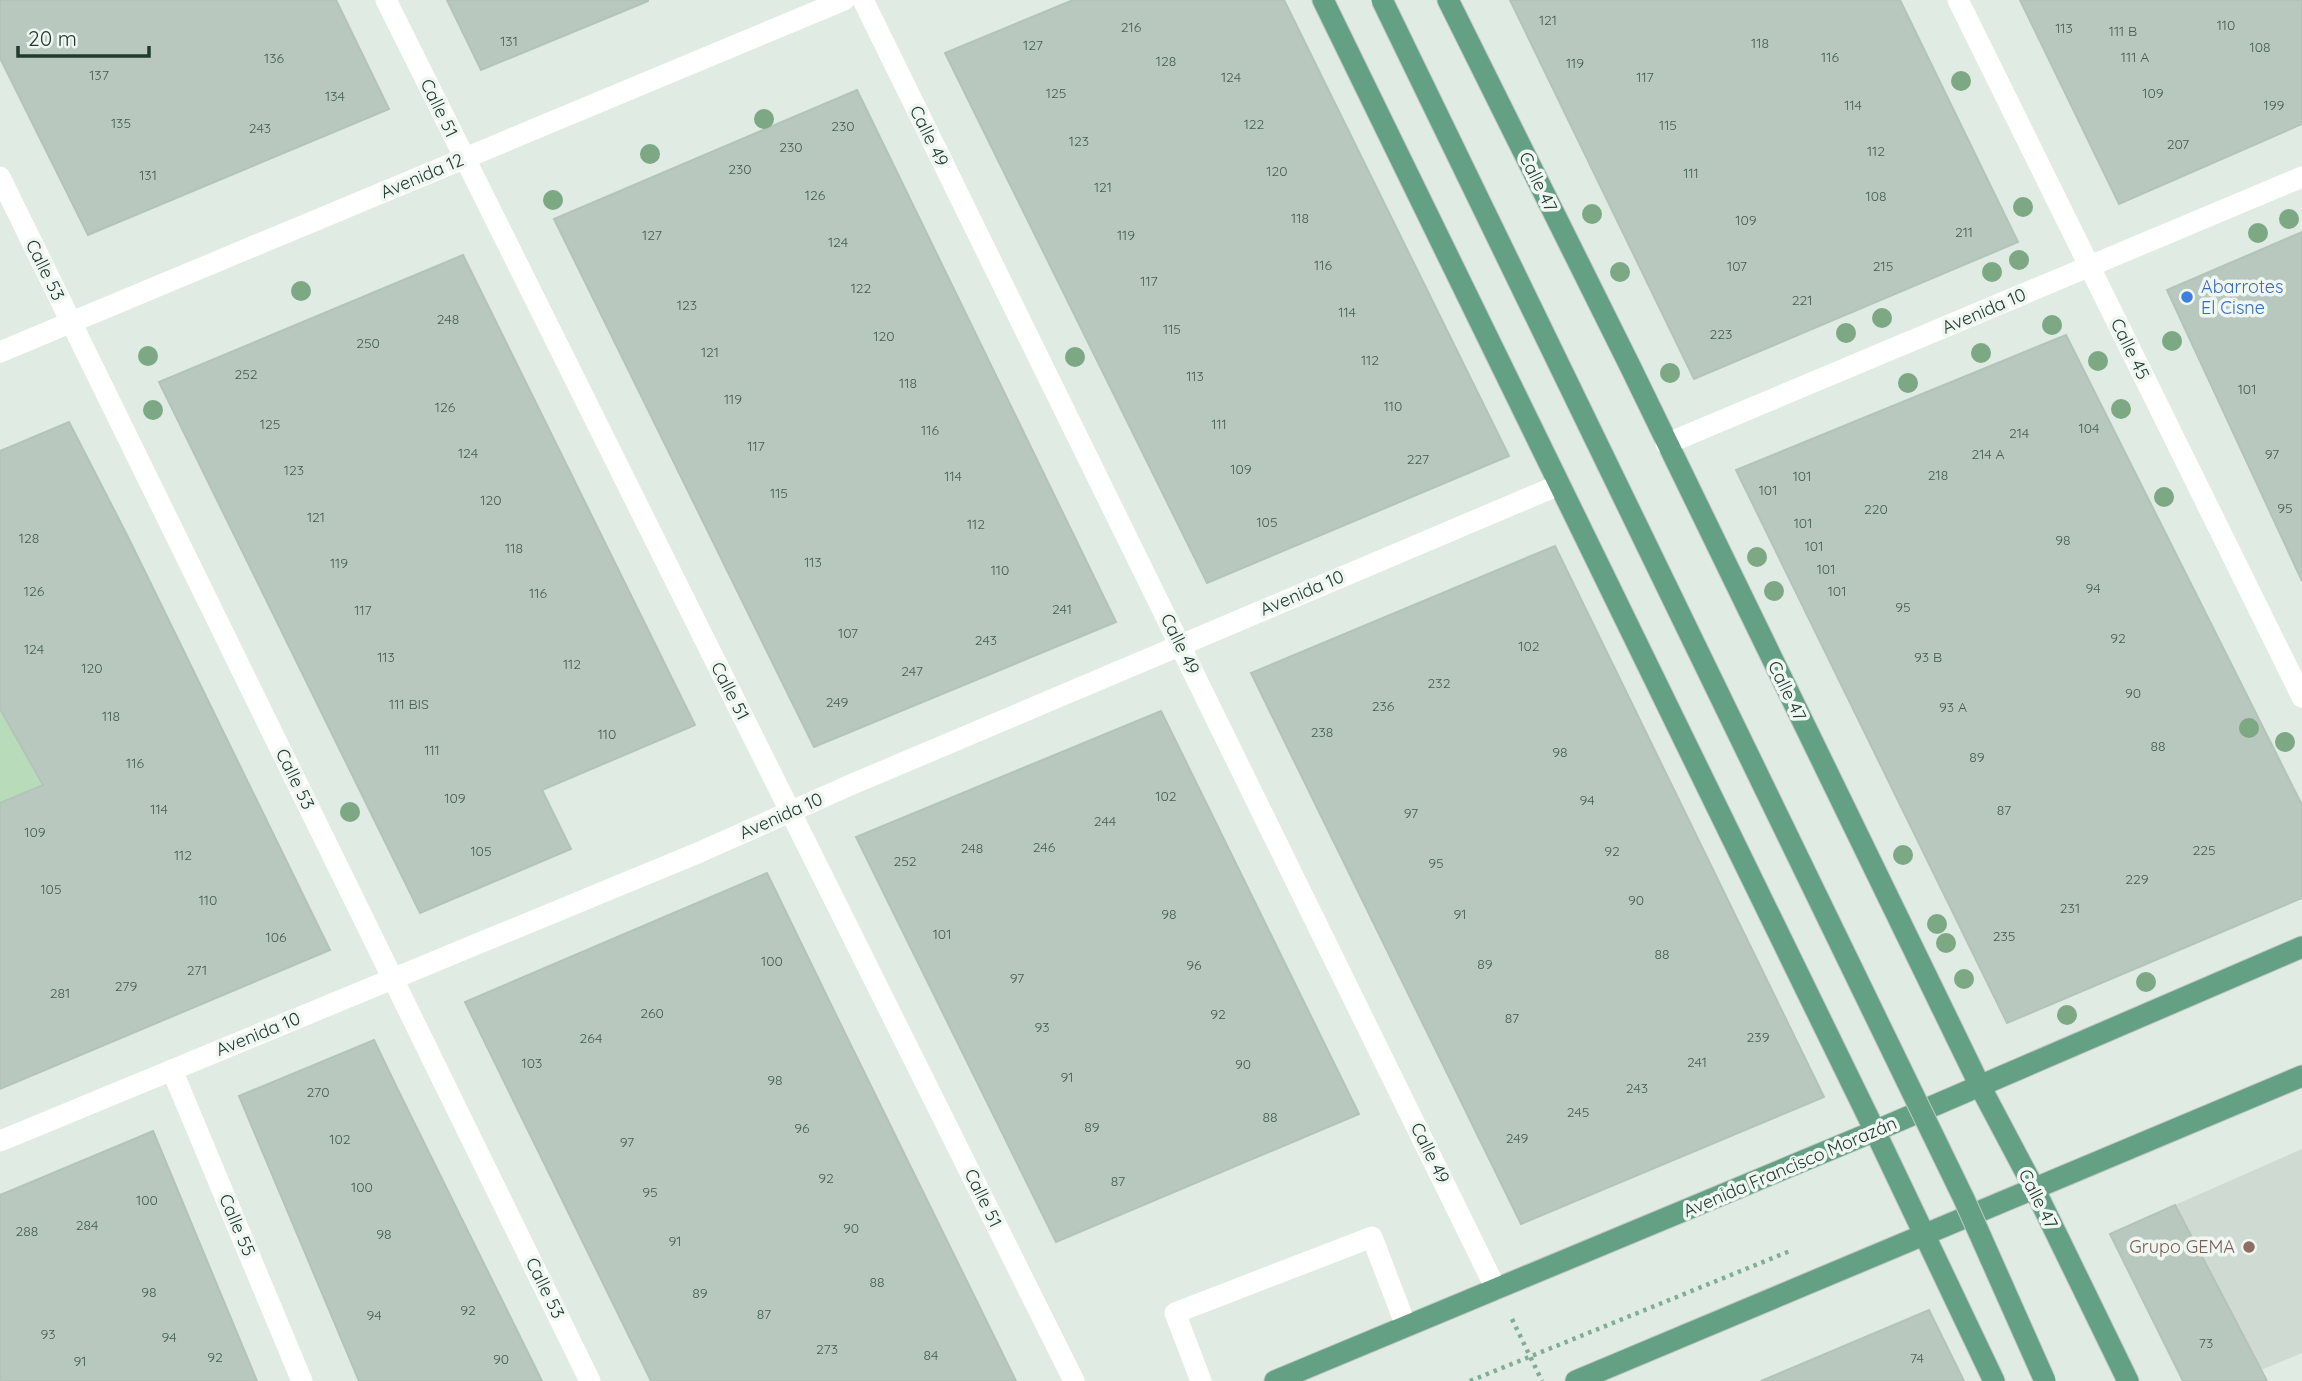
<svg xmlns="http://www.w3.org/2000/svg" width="2302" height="1381" font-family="Quicksand,sans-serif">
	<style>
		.built { fill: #cedad2 }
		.green { fill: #b8dcba }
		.building { fill: #b8c8be; stroke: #b2c4b8; stroke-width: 2 }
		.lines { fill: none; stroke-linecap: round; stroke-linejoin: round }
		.major-casing { stroke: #c1c8c4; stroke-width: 23 }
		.path { stroke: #80ae95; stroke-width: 4.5; stroke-dasharray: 3.5 5; stroke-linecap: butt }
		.minor { stroke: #fff; stroke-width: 21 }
		.major { stroke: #64a083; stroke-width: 21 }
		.major-bridge-casing { stroke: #c1c8c4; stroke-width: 23; stroke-linecap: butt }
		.major-bridge { stroke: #64a083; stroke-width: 21 }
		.tree { fill: #7ca884 }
		.shop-dot { fill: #3f7fe0; stroke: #f0f7f2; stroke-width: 2.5 }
		.education-dot { fill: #8d6e63; stroke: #f0f7f2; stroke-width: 2.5 }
		.labels { text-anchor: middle; stroke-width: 7; stroke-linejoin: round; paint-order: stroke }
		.number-label { font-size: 14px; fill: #465e52 }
		.street-label { font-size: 18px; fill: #203b2e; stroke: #f0f7f2 }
		.shop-label { font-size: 18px; fill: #366cbe; stroke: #f0f7f2; text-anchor: start }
		.education-label { font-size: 18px; fill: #785e54; stroke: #f0f7f2; text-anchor: end }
	</style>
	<rect width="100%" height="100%" fill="#dfebe3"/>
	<path class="built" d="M2302 1149V1353L2261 1370 2175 1205Z"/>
	<path class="green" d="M0 709 44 785 0 803Z"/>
	<g class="building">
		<path d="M0 0H336L389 109 88 235 0 58Z"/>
		<path d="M447 0H648V1L481 70Z"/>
		<path d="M1073 0H1284L1509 456 1207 583 945 53Z"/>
		<path d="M1510 0H1900L2018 242 1694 379Z"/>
		<path d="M2020 0H2302V124L2119 204Z"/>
		<path d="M857 90 1116 622 814 747 554 219Z"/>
		<path d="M2302 232V581L2167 290Z"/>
		<path d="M463 255 695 725 542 790 571 849 420 913 159 382Z"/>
		<path d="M2066 335 2302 805V898L2007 1023 1736 470Z"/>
		<path d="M69 422 128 537 330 950 0 1089V803L43 785 0 709V451Z"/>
		<path d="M1555 546 1824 1097 1521 1224 1251 673Z"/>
		<path d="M1161 711 1359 1114 1056 1242 856 837Z"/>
		<path d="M767 873 840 1023 1016 1381H651L465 1002Z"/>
		<path d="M374 1040 397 1088 542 1381H359L239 1096Z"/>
		<path d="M153 1131 257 1381H0V1195Z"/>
		<path d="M2175 1205 2219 1289 2267 1381H2183L2110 1234Z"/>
		<path d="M1929 1310 1964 1381H1761Z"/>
	</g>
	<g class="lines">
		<g class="major-casing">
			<g id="major">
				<path d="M1323 0 1875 1131 1994 1381"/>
				<path d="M1448 0 1630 366 1980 1086 2034 1188 2128 1381"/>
				<path d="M1275 1381 1875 1131 2302 947"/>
				<path d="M1576 1381 2302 1076"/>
			</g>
		</g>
		<g class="path">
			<path d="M1512 1319 1542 1381"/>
			<path d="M1470 1381 1790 1251"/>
		</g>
		<g class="minor">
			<path d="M386 0 1074 1381"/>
			<path d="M863 0 1496 1289"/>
			<path d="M1958 0 2302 697"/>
			<path d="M0 177 590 1381"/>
			<path d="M0 352 844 0"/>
			<path d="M1666 444 2302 177"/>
			<path d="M172 1070 302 1381"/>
			<path d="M0 1141 700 852 848 786 1559 485"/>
			<path d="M1201 1381 1175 1313 1372 1237 1406 1326"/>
		</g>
		<use href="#major" class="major"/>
		<g class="major-bridge-casing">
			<path id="major-bridge" d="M1382 0 1964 1199 2045 1381"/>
		</g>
		<use href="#major-bridge" class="major-bridge"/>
	</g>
	<g class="tree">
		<circle cx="1961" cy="81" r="10"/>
		<circle cx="764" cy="119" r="10"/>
		<circle cx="650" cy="154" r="10"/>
		<circle cx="553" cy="200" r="10"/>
		<circle cx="2023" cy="207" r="10"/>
		<circle cx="1592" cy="214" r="10"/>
		<circle cx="2289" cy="219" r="10"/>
		<circle cx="2258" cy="233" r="10"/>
		<circle cx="2019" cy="260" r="10"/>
		<circle cx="1620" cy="272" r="10"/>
		<circle cx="1992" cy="272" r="10"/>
		<circle cx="301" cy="291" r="10"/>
		<circle cx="1882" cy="318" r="10"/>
		<circle cx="2052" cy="325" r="10"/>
		<circle cx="1846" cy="333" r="10"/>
		<circle cx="2172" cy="341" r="10"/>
		<circle cx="1981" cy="353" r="10"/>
		<circle cx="148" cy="356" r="10"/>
		<circle cx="1075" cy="357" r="10"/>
		<circle cx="2098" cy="361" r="10"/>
		<circle cx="1670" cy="373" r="10"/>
		<circle cx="1908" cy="383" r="10"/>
		<circle cx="2121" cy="409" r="10"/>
		<circle cx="153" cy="410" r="10"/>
		<circle cx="2164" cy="497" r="10"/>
		<circle cx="1757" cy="557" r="10"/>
		<circle cx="1774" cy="591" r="10"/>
		<circle cx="2249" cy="728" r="10"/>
		<circle cx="2285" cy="742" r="10"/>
		<circle cx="350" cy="812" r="10"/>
		<circle cx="1903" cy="855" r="10"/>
		<circle cx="1937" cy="924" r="10"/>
		<circle cx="1946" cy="943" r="10"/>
		<circle cx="1964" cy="979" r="10"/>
		<circle cx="2146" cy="982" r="10"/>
		<circle cx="2067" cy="1015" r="10"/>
	</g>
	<circle class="shop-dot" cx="2187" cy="297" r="7"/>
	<circle class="education-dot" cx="2249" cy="1247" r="7"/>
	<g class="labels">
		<g class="number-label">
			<text x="1548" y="25">121</text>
			<text x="2226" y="30">110</text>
			<text x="1131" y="32">216</text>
			<text x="2064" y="33">113</text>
			<text x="2123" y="36">111 B</text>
			<text x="509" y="46">131</text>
			<text x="1760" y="48">118</text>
			<text x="1033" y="50">127</text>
			<text x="2260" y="52">108</text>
			<text x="1830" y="62">116</text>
			<text x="2135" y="62">111 A</text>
			<text x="274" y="63">136</text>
			<text x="1166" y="66">128</text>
			<text x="1575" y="68">119</text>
			<text x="99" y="80">137</text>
			<text x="1231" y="82">124</text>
			<text x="1645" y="82">117</text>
			<text x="1056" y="98">125</text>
			<text x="2153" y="98">109</text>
			<text x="335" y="101">134</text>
			<text x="1853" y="110">114</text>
			<text x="2274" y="110">199</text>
			<text x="121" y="128">135</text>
			<text x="1254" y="129">122</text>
			<text x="1668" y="130">115</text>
			<text x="843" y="131">230</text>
			<text x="260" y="133">243</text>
			<text x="1079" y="146">123</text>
			<text x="2178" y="149">207</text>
			<text x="791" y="152">230</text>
			<text x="1876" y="156">112</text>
			<text x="740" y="174">230</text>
			<text x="1277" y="176">120</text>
			<text x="1691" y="178">111</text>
			<text x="148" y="180">131</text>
			<text x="1103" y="192">121</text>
			<text x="815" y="200">126</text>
			<text x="1876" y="201">108</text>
			<text x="1300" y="223">118</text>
			<text x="1746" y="225">109</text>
			<text x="1964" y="237">211</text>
			<text x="652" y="240">127</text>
			<text x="1126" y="240">119</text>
			<text x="838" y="247">124</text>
			<text x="1323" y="270">116</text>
			<text x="1737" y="271">107</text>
			<text x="1883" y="271">215</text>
			<text x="1149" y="286">117</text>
			<text x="861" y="293">122</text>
			<text x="1802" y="305">221</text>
			<text x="687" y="310">123</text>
			<text x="1347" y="317">114</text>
			<text x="448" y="324">248</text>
			<text x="1172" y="334">115</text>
			<text x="1721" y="339">223</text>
			<text x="884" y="341">120</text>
			<text x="368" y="348">250</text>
			<text x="710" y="357">121</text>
			<text x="1370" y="365">112</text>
			<text x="246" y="379">252</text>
			<text x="1195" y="381">113</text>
			<text x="908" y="388">118</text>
			<text x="2247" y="394">101</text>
			<text x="733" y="404">119</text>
			<text x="1393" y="411">110</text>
			<text x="445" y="412">126</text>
			<text x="270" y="429">125</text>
			<text x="1219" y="429">111</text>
			<text x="2089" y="433">104</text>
			<text x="930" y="435">116</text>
			<text x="2019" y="438">214</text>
			<text x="756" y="451">117</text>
			<text x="468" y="458">124</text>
			<text x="1988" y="459">214 A</text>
			<text x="2272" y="459">97</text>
			<text x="1418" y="464">227</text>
			<text x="1241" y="474">109</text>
			<text x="294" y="475">123</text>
			<text x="1938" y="480">218</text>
			<text x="953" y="481">114</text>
			<text x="1802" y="481">101</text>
			<text x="1768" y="495">101</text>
			<text x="779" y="498">115</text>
			<text x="491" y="505">120</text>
			<text x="2285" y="513">95</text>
			<text x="1876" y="514">220</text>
			<text x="316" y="522">121</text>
			<text x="1267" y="527">105</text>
			<text x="1803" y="528">101</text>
			<text x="976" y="529">112</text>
			<text x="29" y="543">128</text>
			<text x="2063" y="545">98</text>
			<text x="1814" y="551">101</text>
			<text x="514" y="553">118</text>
			<text x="813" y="567">113</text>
			<text x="339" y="568">119</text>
			<text x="1826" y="574">101</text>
			<text x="1000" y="575">110</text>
			<text x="2093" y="593">94</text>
			<text x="34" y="596">126</text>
			<text x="1837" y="596">101</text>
			<text x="538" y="598">116</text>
			<text x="1903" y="612">95</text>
			<text x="1062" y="614">241</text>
			<text x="363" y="615">117</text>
			<text x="848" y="638">107</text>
			<text x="2118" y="643">92</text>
			<text x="986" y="645">243</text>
			<text x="1529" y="651">102</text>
			<text x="34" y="654">124</text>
			<text x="386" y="662">113</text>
			<text x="1928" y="662">93 B</text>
			<text x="572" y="669">112</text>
			<text x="92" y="673">120</text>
			<text x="912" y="676">247</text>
			<text x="1439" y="688">232</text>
			<text x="2133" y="698">90</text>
			<text x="837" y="707">249</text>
			<text x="409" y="709">111 BIS</text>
			<text x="1383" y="711">236</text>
			<text x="1953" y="712">93 A</text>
			<text x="111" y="721">118</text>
			<text x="1322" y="737">238</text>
			<text x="607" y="739">110</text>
			<text x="2158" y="751">88</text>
			<text x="432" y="755">111</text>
			<text x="1560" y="757">98</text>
			<text x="1977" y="762">89</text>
			<text x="135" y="768">116</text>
			<text x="1166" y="801">102</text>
			<text x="455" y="803">109</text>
			<text x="1587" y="805">94</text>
			<text x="159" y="814">114</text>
			<text x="2004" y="815">87</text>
			<text x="1411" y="818">97</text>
			<text x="1105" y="826">244</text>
			<text x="35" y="837">109</text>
			<text x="1044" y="852">246</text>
			<text x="972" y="853">248</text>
			<text x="2204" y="855">225</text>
			<text x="481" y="856">105</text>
			<text x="1612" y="856">92</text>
			<text x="183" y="860">112</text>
			<text x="905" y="866">252</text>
			<text x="1436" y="868">95</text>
			<text x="2137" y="884">229</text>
			<text x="51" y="894">105</text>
			<text x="208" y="905">110</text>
			<text x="1636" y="905">90</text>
			<text x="2070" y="913">231</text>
			<text x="1169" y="919">98</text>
			<text x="1460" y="919">91</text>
			<text x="942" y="939">101</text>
			<text x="2004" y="941">235</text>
			<text x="276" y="942">106</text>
			<text x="1662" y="959">88</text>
			<text x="772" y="966">100</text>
			<text x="1485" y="969">89</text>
			<text x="1194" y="970">96</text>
			<text x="197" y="975">271</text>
			<text x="1017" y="983">97</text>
			<text x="126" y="991">279</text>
			<text x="60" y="998">281</text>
			<text x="652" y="1018">260</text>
			<text x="1218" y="1019">92</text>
			<text x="1512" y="1023">87</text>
			<text x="1042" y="1032">93</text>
			<text x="1758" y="1042">239</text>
			<text x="591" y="1043">264</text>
			<text x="1697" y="1067">241</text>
			<text x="532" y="1068">103</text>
			<text x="1243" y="1069">90</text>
			<text x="1067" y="1082">91</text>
			<text x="775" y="1085">98</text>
			<text x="1637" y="1093">243</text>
			<text x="318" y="1097">270</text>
			<text x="1578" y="1117">245</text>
			<text x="1270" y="1122">88</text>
			<text x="1092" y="1132">89</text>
			<text x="802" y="1133">96</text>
			<text x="1517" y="1143">249</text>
			<text x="340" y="1144">102</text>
			<text x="627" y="1147">97</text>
			<text x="826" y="1183">92</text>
			<text x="1118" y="1186">87</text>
			<text x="362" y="1192">100</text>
			<text x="650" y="1197">95</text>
			<text x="147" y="1205">100</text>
			<text x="87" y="1230">284</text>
			<text x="851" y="1233">90</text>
			<text x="27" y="1236">288</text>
			<text x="384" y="1239">98</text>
			<text x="675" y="1246">91</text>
			<text x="877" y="1287">88</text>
			<text x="149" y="1297">98</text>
			<text x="700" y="1298">89</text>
			<text x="468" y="1315">92</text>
			<text x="764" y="1319">87</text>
			<text x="374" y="1320">94</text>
			<text x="48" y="1339">93</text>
			<text x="169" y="1342">94</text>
			<text x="2206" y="1348">73</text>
			<text x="827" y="1354">273</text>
			<text x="931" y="1360">84</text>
			<text x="215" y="1362">92</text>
			<text x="1917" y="1363">74</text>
			<text x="501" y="1364">90</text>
			<text x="80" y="1366">91</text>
		</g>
		<g class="street-label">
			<text transform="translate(439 108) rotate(64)" y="6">Calle 51</text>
			<text transform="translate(929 136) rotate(64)" y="6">Calle 49</text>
			<text transform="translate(422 176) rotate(-23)" y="6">Avenida 12</text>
			<text transform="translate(1538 182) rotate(64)" y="6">Calle 47</text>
			<text transform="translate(45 270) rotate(64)" y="6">Calle 53</text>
			<text transform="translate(1984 311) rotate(-23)" y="6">Avenida 10</text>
			<text transform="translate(2130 349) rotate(64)" y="6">Calle 45</text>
			<text transform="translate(1302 593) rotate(-23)" y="6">Avenida 10</text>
			<text transform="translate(1180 644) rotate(64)" y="6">Calle 49</text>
			<text transform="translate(730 691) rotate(63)" y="6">Calle 51</text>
			<text transform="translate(1787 691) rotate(64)" y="6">Calle 47</text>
			<text transform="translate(295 779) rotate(64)" y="6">Calle 53</text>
			<text transform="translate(781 816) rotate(-24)" y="6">Avenida 10</text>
			<text transform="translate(258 1034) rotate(-22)" y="6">Avenida 10</text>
			<text transform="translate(1430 1153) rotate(64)" y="6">Calle 49</text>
			<text transform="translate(1790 1167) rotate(-23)" y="6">Avenida Francisco Morazán</text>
			<text transform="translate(983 1198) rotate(64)" y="6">Calle 51</text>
			<text transform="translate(2038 1199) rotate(63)" y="6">Calle 47</text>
			<text transform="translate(237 1225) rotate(67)" y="6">Calle 55</text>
			<text transform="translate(545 1288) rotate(64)" y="6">Calle 53</text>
		</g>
		<g class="shop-label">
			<text x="2201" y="293">Abarrotes<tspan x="2201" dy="21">El Cisne</tspan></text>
		</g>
		<g class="education-label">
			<text x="2235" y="1253">Grupo GEMA</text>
		</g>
	</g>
	<path d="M18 46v10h131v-10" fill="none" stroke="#203b2e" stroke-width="3.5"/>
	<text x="28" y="46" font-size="21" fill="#203b2e" stroke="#f0f7f2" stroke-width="5" paint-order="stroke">20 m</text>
</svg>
